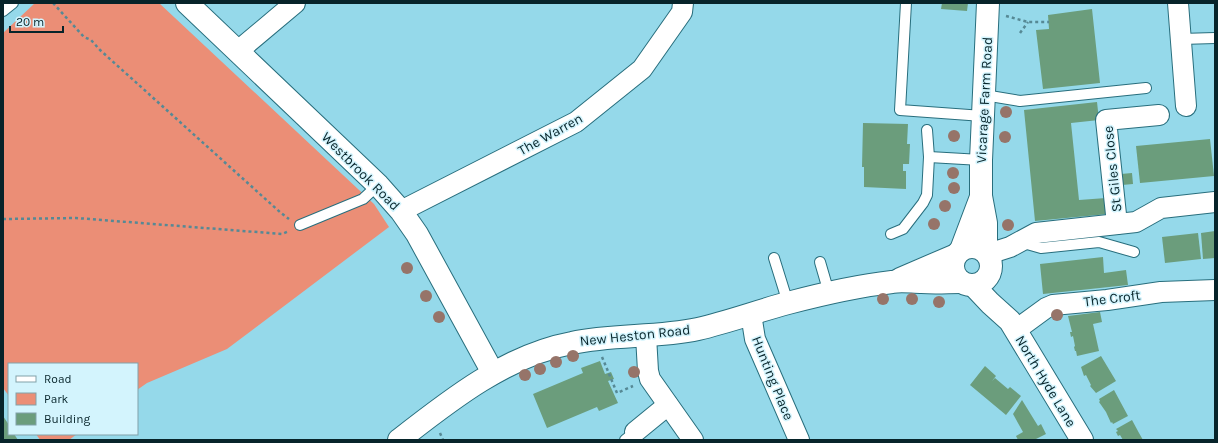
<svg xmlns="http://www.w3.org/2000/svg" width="1218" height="443" font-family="Karla,sans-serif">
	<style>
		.green { fill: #eb8e76 }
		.building { fill: #6b9d7c }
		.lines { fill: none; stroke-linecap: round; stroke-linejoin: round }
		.service-casing { stroke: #286e7d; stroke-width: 12 }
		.minor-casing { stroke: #286e7d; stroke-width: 22 }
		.tertiary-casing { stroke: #286e7d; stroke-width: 24 }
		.path { stroke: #568995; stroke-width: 2.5; stroke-dasharray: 3 3; stroke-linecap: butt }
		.service { stroke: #fff; stroke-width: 10 }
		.minor { stroke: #fff; stroke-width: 20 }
		.tertiary { stroke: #fff; stroke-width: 22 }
		.tree { fill: #967469 }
		.labels { text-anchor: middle; stroke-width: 3; stroke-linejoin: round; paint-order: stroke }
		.street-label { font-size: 14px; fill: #07242a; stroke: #d3f4fd }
	</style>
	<rect width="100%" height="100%" fill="#95d9ea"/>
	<g class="green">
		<path d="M35 3H159L374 204 389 227 227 349 147 383 137 390V364H9V396L3 388V33Z"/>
		<path d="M36 434H77L69 440H40Z"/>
	</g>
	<g class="building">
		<path d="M942 3H968L967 11 941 9Z"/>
		<path d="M1092 9 1100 83 1043 89 1036 30 1049 29 1048 15Z"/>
		<path d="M1097 102 1099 120 1071 123 1079 200 1106 198 1108 214 1035 221 1024 110Z"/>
		<path d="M863 123 908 124 907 144H910L909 164H903V171H906V189L864 187V167H862Z"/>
		<path d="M1210 139 1214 176 1140 183 1136 146Z"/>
		<path d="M1132 173 1133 184 1122 185 1121 174Z"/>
		<path d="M1215 231V258L1203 259 1201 233Z"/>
		<path d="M1198 233 1201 259 1165 263 1162 237Z"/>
		<path d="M1103 257 1104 273 1126 270 1128 285 1043 294 1040 264Z"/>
		<path d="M1100 312 1102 322 1093 324 1099 351 1077 356 1076 351H1075L1074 347 1075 346 1073 336 1071 337 1070 332H1072L1068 316Z"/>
		<path d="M1101 356 1116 381 1096 393 1090 386 1091 385 1086 375 1084 376 1081 367Z"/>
		<path d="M600 361 605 374 611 372 614 379 608 381 618 403 599 411 597 407 547 428 533 394 583 373 581 368Z"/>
		<path d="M985 366 996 376 992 381 995 378 1008 389 1010 387 1021 396 1006 415 970 385Z"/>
		<path d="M1114 390 1128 416 1113 424 1112 422 1111 423 1106 412 1099 402 1100 401 1099 399Z"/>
		<path d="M1022 400 1038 426 1041 424 1046 434 1034 440H1018L1016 436 1023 432 1013 414Z"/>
		<path d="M3 416 9 425V434H14L18 440H3Z"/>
		<path d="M1132 420 1139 433 1143 440H1123L1120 435 1118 436 1116 432 1118 431 1116 429Z"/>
	</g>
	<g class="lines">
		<g class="service-casing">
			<g id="service">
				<path d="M906 3 900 110 983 116"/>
				<path d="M3 11 13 3"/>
				<path d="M1181 39 1215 38"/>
				<path d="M984 95 1020 101 1146 88"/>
				<path d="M929 157 981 160"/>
				<path d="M300 225 363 199 378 185"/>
				<path d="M891 234 903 229 923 203 927 195 929 157 927 130"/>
				<path d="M1020 242 1041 248 1099 242 1134 252"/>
				<path d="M774 258 788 303"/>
				<path d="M820 262 829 293"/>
				<path d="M625 440 635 432"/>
			</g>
		</g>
		<g class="minor-casing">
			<g id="minor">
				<path d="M1178 3 1186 106"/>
				<path d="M238 51 295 3"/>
				<path d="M401 211 576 122 642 69 682 12 683 3"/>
				<path d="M1117 224 1106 120 1159 115"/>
				<path d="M988 254 1010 247 1036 233 1136 222 1161 208 1215 202"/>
				<path d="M751 314 755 339 799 440"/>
				<path d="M1016 330 1046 308 1053 305 1107 300 1161 292 1215 290"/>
				<path d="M646 336 648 371 650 379 693 440"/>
				<path d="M635 432 668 405"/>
			</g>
		</g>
		<g class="tertiary-casing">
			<g id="tertiary">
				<path d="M187 3 378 185 401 211 417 234 493 373"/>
				<circle cx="972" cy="266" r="19"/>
				<path d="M961 250 981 197"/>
				<path d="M986 252V223L981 196V160L988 3"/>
				<path d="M900 279 956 255"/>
				<path d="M973 285 990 303 1010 321 1082 440"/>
				<path d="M399 440C450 400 507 355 572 343 613 334 656 338 698 329 728 322 758 311 788 303 822 294 857 286 892 282 901 280 912 282 922 282 935 283 948 282 961 282"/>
			</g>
		</g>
		<g class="path">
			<path d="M53 3 84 37 91 40 100 50 281 213 289 219"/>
			<path d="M1006 16 1028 22H1049"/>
			<path d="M1020 33 1028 22"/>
			<path d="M3 219 76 218 282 234 289 231"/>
			<path d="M602 357 617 393 633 386"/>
			<path d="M440 433 443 440"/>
		</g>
		<use href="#service" class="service"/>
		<use href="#minor" class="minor"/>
		<use href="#tertiary" class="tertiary"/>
	</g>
	<g class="tree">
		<circle cx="1006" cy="112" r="6"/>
		<circle cx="954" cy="136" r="6"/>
		<circle cx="1005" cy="137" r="6"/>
		<circle cx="953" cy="173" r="6"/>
		<circle cx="954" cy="188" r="6"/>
		<circle cx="945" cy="206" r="6"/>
		<circle cx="934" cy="224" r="6"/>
		<circle cx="1008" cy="225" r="6"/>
		<circle cx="407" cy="268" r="6"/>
		<circle cx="426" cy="296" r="6"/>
		<circle cx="883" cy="299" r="6"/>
		<circle cx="912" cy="299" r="6"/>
		<circle cx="939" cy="302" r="6"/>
		<circle cx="1057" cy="315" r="6"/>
		<circle cx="439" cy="317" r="6"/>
		<circle cx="573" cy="356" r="6"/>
		<circle cx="556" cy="362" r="6"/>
		<circle cx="540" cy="369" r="6"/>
		<circle cx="634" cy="372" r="6"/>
		<circle cx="525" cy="375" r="6"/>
	</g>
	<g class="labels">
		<g class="street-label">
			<text transform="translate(984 100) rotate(-87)" y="5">Vicarage Farm Road</text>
			<text transform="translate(550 134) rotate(-29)" y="5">The Warren</text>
			<text transform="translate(1112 169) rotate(-96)" y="5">St Giles Close</text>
			<text transform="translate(361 171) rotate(45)" y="5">Westbrook Road</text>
			<text transform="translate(1112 298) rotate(-7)" y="5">The Croft</text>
			<text transform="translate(635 335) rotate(-6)" y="5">New Heston Road</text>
			<text transform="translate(773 378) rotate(68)" y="5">Hunting Place</text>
			<text transform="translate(1046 381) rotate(59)" y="5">North Hyde Lane</text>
		</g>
	</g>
	<rect width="1218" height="443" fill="none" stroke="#07242a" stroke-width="8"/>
	<rect x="8" y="363" width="130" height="72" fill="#d3f4fd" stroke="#81a1a9"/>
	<rect x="16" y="376" width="20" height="6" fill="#ffffff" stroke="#81a1a9"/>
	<text x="44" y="383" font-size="12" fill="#07242a">Road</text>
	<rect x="16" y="393" width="20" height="12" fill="#eb8e76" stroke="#81a1a9"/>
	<text x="44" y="403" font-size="12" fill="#07242a">Park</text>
	<rect x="16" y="413" width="20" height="12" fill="#6b9d7c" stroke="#81a1a9"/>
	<text x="44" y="423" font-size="12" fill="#07242a">Building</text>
	<path d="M10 26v6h53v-6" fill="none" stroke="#07242a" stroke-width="2"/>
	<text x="16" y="26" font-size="12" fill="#07242a" stroke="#d3f4fd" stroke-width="3" paint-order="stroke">20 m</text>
</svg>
